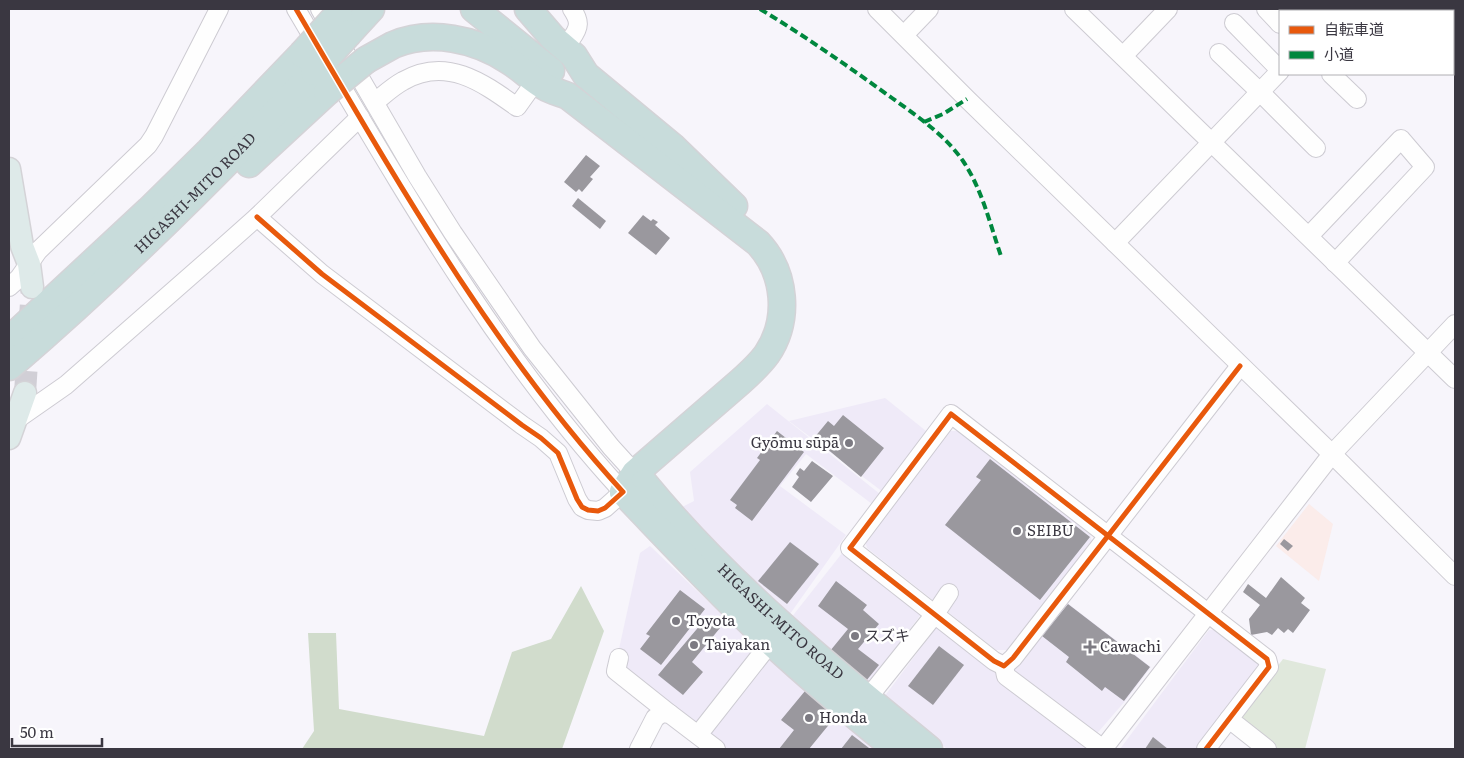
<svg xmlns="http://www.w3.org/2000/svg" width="1464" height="758" font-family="Literata,'Noto Sans JP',serif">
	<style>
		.built { fill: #efeaf8 }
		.industrial { fill: #fbecea }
		.green { fill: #e0e8dc }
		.forest { fill: #d1dccc }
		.building { fill: #9a989e }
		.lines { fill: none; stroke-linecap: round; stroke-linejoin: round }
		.major-tunnel { stroke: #d1cfd6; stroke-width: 22; stroke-dasharray: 22 11; stroke-linecap: butt }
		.minor-casing { stroke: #cdcbd2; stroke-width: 20 }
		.major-casing { stroke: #d4d3d7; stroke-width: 25 }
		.highway-casing { stroke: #d4d3d7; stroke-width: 29 }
		.minor { stroke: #fefefe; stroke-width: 18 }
		.major { stroke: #deeae9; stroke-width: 22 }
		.highway { stroke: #c8dcdb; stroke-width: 26 }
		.highway-bridge-casing { stroke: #d4d3d7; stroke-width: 29; stroke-linecap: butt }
		.highway-bridge { stroke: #c8dcdb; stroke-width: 26 }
		.quiet { stroke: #00873e; stroke-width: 4; stroke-dasharray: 8 4; stroke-linecap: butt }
		.cycleway-casing { stroke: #fff; stroke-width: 8 }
		.cycleway { stroke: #e8590c; stroke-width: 5 }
		.poi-dot { fill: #7c7a82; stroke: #fff; stroke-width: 2 }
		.labels { text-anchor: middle; stroke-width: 5; stroke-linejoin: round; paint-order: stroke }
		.street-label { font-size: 15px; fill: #3a3741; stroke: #fff }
		.poi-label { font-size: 15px; fill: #3a3741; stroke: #fff; text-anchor: start }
	</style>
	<rect width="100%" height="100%" fill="#f7f5fb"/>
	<g class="built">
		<path d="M885 398 926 431 883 492 789 421Z"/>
		<path d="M767 404 880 494 872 504 806 454 780 486 846 535 790 614 746 573 682 507 694 501 690 472Z"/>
		<path d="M950 431H959L1090 533 1092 542 1007 650H996L867 548 865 540Z"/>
		<path d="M650 546 758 649 698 727 624 670 628 653 619 649 640 553Z"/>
		<path d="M843 552 922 613 868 684 791 618Z"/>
		<path d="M1066 602 1151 667 1126 700 1093 738 1012 673Z"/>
		<path d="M938 625 1090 749H947L884 697Z"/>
		<path d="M1209 630H1219L1258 661 1260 668 1196 749H1120Z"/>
		<path d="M765 656 878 749H728L705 731Z"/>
	</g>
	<path class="industrial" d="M1309 504 1333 524 1319 581 1276 546Z"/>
	<path class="green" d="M1283 659 1326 669 1305 749H1278L1243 722 1241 714Z"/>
	<path class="forest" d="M581 586 604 631 562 749H302L314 731 308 633H336L339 709 484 736 512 652 551 639Z"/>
	<g class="building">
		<path d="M586 155 600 166 590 177 593 179 582 192 579 189 576 192 564 182Z"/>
		<path d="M578 198 606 221 600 229 572 206Z"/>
		<path d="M643 215 651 221 653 219 658 222 655 225 670 238 656 255 628 233Z"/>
		<path d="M843 415 884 448 861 477 814 438 828 421 834 426Z"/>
		<path d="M777 431 804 452 752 521 735 508 737 505 730 500 760 460 757 458Z"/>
		<path d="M990 459 1090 537 1040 600 945 525 981 480 976 477Z"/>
		<path d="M812 461 833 476 811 502 792 487 799 477 796 474 800 468 804 471Z"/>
		<path d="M1284 539 1293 546 1288 551 1280 544Z"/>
		<path d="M790 542 819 564 787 604 758 581Z"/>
		<path d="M1281 577 1305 598 1301 603 1310 610 1293 633 1288 629 1284 633 1278 628 1272 635 1267 632 1251 635 1249 619 1260 605 1243 592 1248 584 1266 598Z"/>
		<path d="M836 581 867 605 863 610 879 624 858 649 879 665 866 681 830 651 848 629 818 606Z"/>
		<path d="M680 590 705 609 661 665 640 649 650 636 646 634Z"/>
		<path d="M1068 604 1150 667 1124 701 1105 687 1102 691 1066 662 1069 657 1042 636Z"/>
		<path d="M707 617 720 628 692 662 703 672 683 695 658 675Z"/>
		<path d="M939 646 964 665 933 705 908 686Z"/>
		<path d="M805 691 836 716 809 749H779L794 730 781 720Z"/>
		<path d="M852 735 869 748 867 749H841Z"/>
		<path d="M1153 737 1168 749H1145Z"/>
	</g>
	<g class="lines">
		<path class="major-tunnel" d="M25 393 32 287"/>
		<g class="minor-casing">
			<g id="minor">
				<path d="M296 9 319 48"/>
				<path d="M320 9 417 176 453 233 532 348 611 447 641 480"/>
				<path d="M877 9 967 99 1332 454 1455 576"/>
				<path d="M1074 9 1455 379"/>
				<path d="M1266 9 1280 24"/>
				<path d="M1315 9 1318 11"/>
				<path d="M1340 11 1343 9"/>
				<path d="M1453 14 1455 13"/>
				<path d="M1234 23 1280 70"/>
				<path d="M904 35 929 9"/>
				<path d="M571 39C580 27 580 21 572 9"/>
				<path d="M1219 53 1260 92 1316 148"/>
				<path d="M1123 56 1168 9"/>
				<path d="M1331 74 1357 99"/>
				<path d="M375 102C384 95 392 87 403 81 446 56 482 82 517 107L532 86"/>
				<path d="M257 217 322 274 522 425 541 438 558 453 577 499 582 507 588 510 598 511 605 508 623 492C507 366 420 219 333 72"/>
				<path d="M1309 236 1401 139 1425 167 1335 263"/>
				<path d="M1115 243 1280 71"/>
				<path d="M9 287 19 278 38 251 148 145 154 136 219 9"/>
				<path d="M13 422 66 385 212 257 257 217 360 117"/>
				<path d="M619 658 616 671 670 714"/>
				<path d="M1004 666 1006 676 1103 749"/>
				<path d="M867 699 935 614 949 593"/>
				<path d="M1229 719 1267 749"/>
				<path d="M698 735 771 642"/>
				<path d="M639 749 655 718 662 713 670 714 716 749"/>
				<path d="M1103 749 1332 454 1455 324"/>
				<path d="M1206 749 1269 667 1267 659 951 414 850 548 994 661 1004 666 1013 658 1240 366"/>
			</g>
		</g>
		<g class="major-casing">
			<g id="major">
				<path d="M9 169 22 246 29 264 32 287"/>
				<path d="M9 438 25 393"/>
			</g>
		</g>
		<g class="highway-casing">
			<g id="highway">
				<path d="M474 9 551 71"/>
				<path d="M528 9 553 38 574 56 586 75 673 147 734 206"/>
				<path d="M349 33 371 9"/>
				<path d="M366 60C375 55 384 50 393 45 431 29 476 39 509 61 522 69 534 81 547 88 553 91 561 93 568 96L758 243C786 273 790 320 767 354 760 364 750 373 740 382L635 473 623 492"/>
				<path d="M249 164 327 92"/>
				<path d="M9 340 149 210 209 151 302 54"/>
				<path id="s1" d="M9 367C116 275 217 175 314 72"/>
				<path id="s2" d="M644 483C727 584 828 667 929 749"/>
				<path d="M623 492C672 543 720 595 772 643 812 680 854 715 896 749"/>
			</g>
		</g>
		<use href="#minor" class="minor"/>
		<use href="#major" class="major"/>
		<use href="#highway" class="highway"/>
		<g class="highway-bridge-casing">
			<g id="highway-bridge">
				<path d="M302 54 339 13"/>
				<path d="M314 72 349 33"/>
				<path d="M327 92 366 60"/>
			</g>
		</g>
		<use href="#highway-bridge" class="highway-bridge"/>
		<g class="quiet">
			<path d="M760 9C805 36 849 67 892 98 917 116 945 135 963 161 982 189 990 224 1001 256"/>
			<path d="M924 122 943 114 967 99"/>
		</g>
		<g class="cycleway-casing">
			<g id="cycleway">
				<path d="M257 217 322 274 522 425 541 438 558 453 577 499 582 507 588 510 598 511 605 508 623 492C491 348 394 176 296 9"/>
				<path d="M1206 749 1269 667 1267 659 951 414 850 548 994 661 1004 666 1013 658 1240 366"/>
			</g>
		</g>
		<use href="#cycleway" class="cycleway"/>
	</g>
	<g class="poi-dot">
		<circle cx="849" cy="443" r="5"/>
		<circle cx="1017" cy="531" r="5"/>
		<circle cx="676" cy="621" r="5"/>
		<circle cx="855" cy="636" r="5"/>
		<circle cx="694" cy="645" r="5"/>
		<path d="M1087.5 639.5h5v5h5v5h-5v5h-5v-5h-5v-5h5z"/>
		<circle cx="809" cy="718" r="5"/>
	</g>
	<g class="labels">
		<g class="street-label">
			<text dy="5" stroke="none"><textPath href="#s1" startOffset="255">HIGASHI-MITO ROAD</textPath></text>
			<text dy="5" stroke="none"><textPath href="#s2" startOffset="195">HIGASHI-MITO ROAD</textPath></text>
		</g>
		<g class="poi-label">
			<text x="839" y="448" text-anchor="end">Gyōmu sūpā</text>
			<text x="1027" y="536">SEIBU</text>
			<text x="686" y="626">Toyota</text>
			<text x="865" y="641">スズキ</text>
			<text x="704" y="650">Taiyakan</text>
			<text x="1100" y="652">Cawachi</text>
			<text x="819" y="723">Honda</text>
		</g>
	</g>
	<rect width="1464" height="758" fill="none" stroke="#3a3741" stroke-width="20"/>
	<rect x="1279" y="10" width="175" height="65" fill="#ffffff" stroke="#b0afb3"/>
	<rect x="1289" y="26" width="25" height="8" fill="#e8590c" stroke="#b0afb3"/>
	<text x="1324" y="35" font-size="15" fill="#3a3741">自転車道</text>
	<rect x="1289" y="51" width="25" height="8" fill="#00873e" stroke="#b0afb3"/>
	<text x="1324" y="60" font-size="15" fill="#3a3741">小道</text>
	<path d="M12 738v8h90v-8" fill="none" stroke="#3a3741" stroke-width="2.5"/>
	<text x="20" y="738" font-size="15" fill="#3a3741" stroke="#ffffff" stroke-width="4" paint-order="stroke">50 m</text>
</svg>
